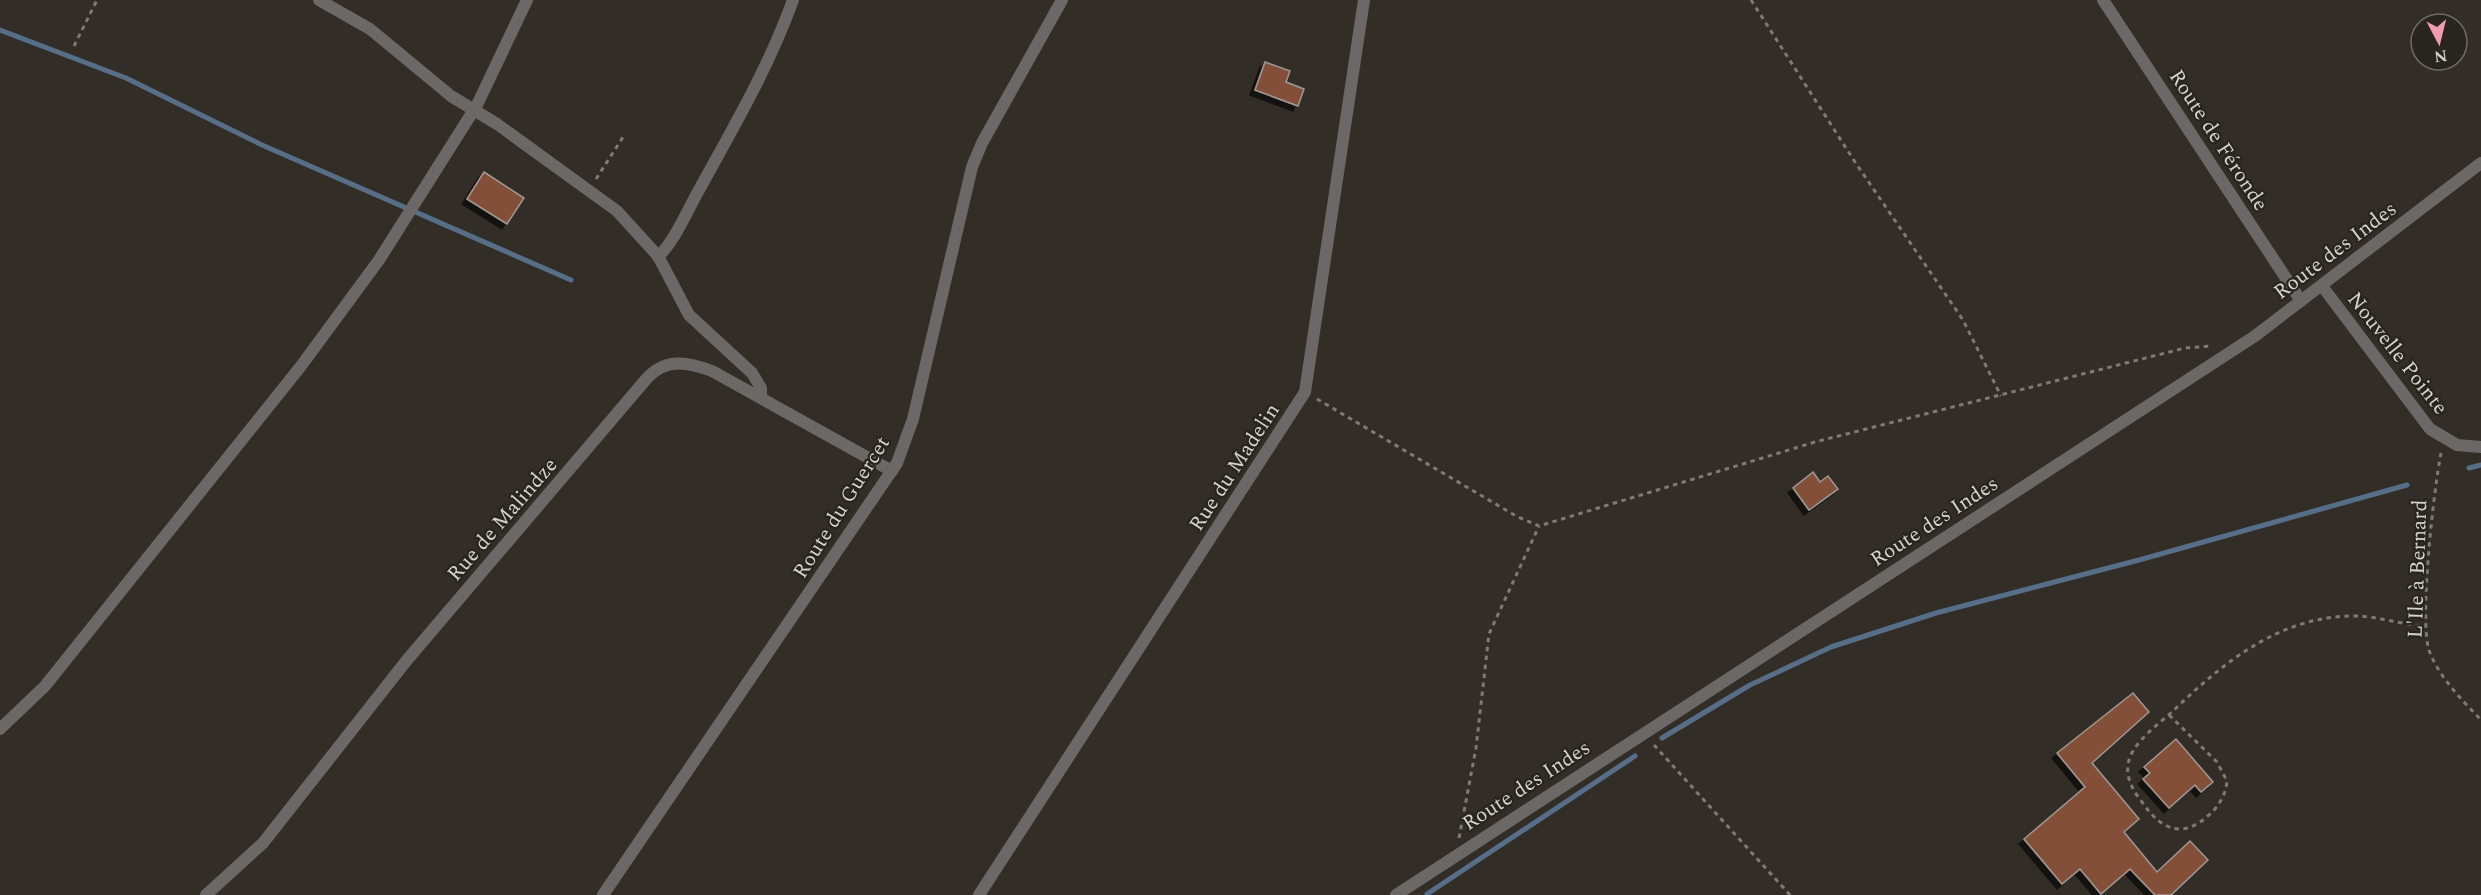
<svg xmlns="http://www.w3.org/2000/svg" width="2481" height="895" font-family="Spectral,serif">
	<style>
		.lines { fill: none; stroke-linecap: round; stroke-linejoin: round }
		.stream { stroke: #576e88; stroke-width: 5 }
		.building { fill: #845039; stroke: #a19793; stroke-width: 1.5; filter: url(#shadow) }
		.path { stroke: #7e7a74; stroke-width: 3; stroke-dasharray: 4.5 4.5; stroke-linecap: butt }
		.minor { stroke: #6c6867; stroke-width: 12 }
		.labels { text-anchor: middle; stroke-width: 4.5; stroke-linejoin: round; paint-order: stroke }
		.street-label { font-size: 21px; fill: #d6d3cf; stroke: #28241e }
	</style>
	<defs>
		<filter id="shadow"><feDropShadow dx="-5" dy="5" stdDeviation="0" flood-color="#0009"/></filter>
	</defs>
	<rect width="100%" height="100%" fill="#322e27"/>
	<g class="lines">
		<g class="stream">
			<path d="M0 30 126 78 262 145 571 280"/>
			<path d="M2469 468 2481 465"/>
			<path d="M1662 738 1750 685 1831 647 1936 613 2139 560 2407 485"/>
			<path d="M1427 894 1635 756"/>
		</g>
	</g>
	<g class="building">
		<path d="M1265 62 1290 71 1286 82 1304 89 1298 106 1255 90Z"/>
		<path d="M484 172 524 198 507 224 467 199Z"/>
		<path d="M1813 472 1820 482 1828 476 1838 489 1809 510 1793 488Z"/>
		<path d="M2133 693 2149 712 2092 763 2139 819 2124 832 2157 872 2190 841 2208 860 2171 895H2155L2130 869 2101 894 2080 869 2062 884 2024 839 2085 787 2057 753Z"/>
		<path d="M2176 739 2213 782 2201 792 2195 785 2169 808 2143 779 2150 773 2144 767Z"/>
	</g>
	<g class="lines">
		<g class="path">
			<path d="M1751 0 1855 162 1963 320 2001 396"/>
			<path d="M74 46 97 0"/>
			<path d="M596 179 625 134"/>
			<path d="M1317 399 1516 516 1539 526 1815 442 2185 348 2212 346"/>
			<path d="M2441 453C2434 488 2419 619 2429 650 2438 676 2462 700 2481 720"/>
			<path d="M2169 715 2217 762 2227 781C2226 792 2222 800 2215 809 2187 839 2164 834 2142 802 2134 792 2126 779 2128 765 2130 744 2159 724 2174 710 2224 662 2280 616 2354 616 2378 616 2401 625 2426 626"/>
			<path d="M1654 745 1790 895"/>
			<path d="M1459 838 1476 748 1489 634 1539 526"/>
		</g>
		<g class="minor">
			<path d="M319 0 370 29 451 96 497 124 617 211 658 256 689 315 752 373 761 388V397"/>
			<path d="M2103 0 2301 301"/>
			<path d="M658 257C676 239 687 211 699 190 733 128 769 67 793 0"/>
			<path d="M2322 286 2430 429 2457 445 2481 447"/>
			<path d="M0 729 45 686 301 366 379 260 477 105 527 0"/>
			<path d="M206 895 263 843 407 660 648 377C667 358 688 362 712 371L892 471"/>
			<path d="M603 895 897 463 913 419 972 167 982 143 1062 0"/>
			<path d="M979 895 1305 392 1364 0"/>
			<path d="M1396 895 2255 336 2481 163"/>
		</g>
	</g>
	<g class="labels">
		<g class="street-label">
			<text transform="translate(2219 140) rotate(57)" y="7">Route de Féronde</text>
			<text transform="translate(2335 250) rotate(-37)" y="7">Route des Indes</text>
			<text transform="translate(2398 353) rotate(52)" y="7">Nouvelle Pointe</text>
			<text transform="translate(1234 467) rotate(-57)" y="7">Rue du Madelin</text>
			<text transform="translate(841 507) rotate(-58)" y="7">Route du Guercet</text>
			<text transform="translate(502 519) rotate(-49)" y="7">Rue de Malindze</text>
			<text transform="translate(1934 521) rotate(-33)" y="7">Route des Indes</text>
			<text transform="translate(2417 569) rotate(-88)" y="7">L'Ile à Bernard</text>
			<text transform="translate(1526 785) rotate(-33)" y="7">Route des Indes</text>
		</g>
	</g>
	<g transform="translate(2439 42) rotate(173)"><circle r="28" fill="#28241e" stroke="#6e6a65" stroke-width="1.5"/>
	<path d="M0-4.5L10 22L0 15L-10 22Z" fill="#f19ab3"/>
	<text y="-9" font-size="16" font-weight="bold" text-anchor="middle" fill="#d6d3cf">N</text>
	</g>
</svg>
